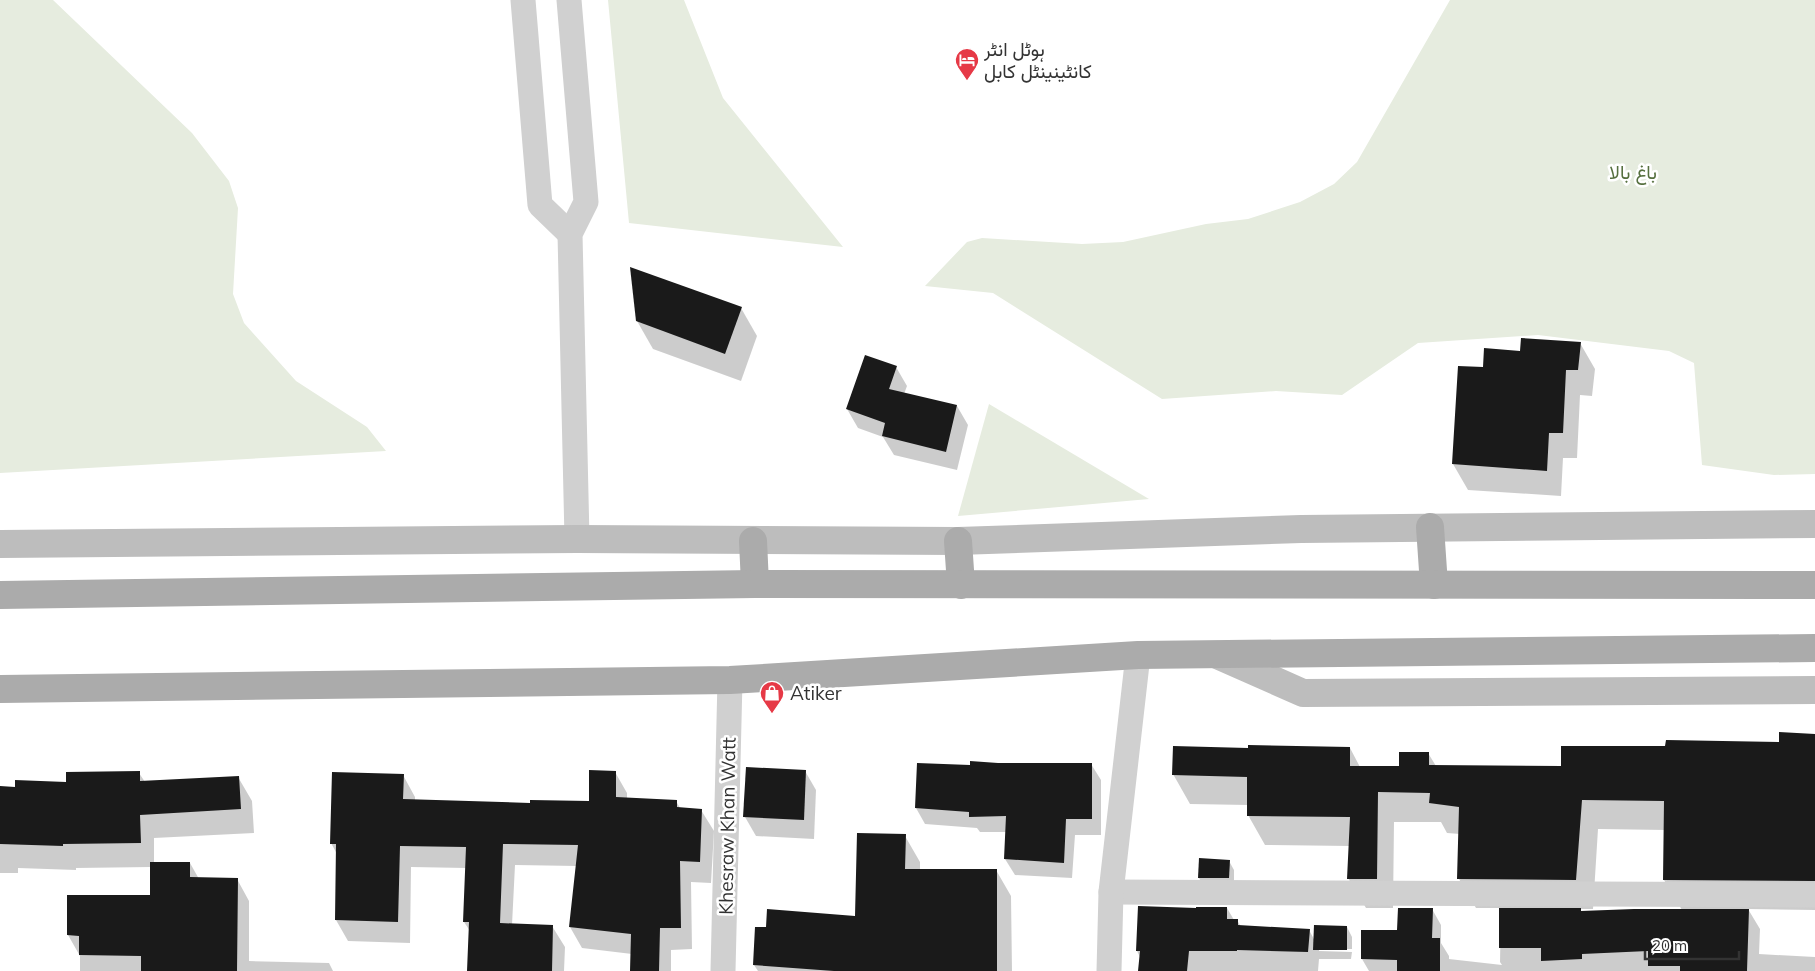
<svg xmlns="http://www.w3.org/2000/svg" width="1815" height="971" font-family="Mulish,Vazirmatn,sans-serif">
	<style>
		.green { fill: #e6ecdf }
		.shadow { fill: #0003; fill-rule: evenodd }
		.building { fill: #1a1a1a }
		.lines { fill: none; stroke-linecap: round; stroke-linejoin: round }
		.street { stroke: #d0d0d0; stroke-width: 25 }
		.secondary { stroke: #bdbdbd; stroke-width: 28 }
		.primary { stroke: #ababab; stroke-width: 28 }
		.labels { text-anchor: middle; stroke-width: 5; stroke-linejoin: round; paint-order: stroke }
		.poi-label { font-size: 19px; fill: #333; stroke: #fff; text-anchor: start }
		.park-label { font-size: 19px; fill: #56703f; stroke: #fff }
		.street-label { font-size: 19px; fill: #333; stroke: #fff }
	</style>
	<rect width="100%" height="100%" fill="#fff"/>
	<g class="green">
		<path d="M0 0H53L192 133 229 181 238 208 233 294 244 323 296 381 367 427 386 451 0 473Z"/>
		<path d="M608 0H684L723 98 843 247 629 223Z"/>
		<path d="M1450 0H1815V474L1774 475 1702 465 1694 363 1669 351 1538 335 1418 343 1342 395 1276 391 1162 399 993 293 925 286 967 242 982 238 1082 244 1123 242 1206 224 1248 219 1300 202 1334 184 1357 162Z"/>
		<path d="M989 404 1149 499 958 516Z"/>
	</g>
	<g class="shadow">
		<path d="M741 308 757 336 741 381 653 349 637 321Z"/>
		<path d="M1580 343 1595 369 1592 396 1580 395 1577 458H1563L1561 496 1468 490 1453 464 1459 367 1484 369 1522 353Z"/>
		<path d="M896 367 907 386 904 394 957 406 968 425 957 470 894 455 883 437 858 428 847 409Z"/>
		<path d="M1815 735V910L1748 909 1760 929 1759 954 1815 957V971H1369L1362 959V931L1399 932 1432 909 1441 925V943L1449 956V959L1502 965 1500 962 1501 908H1476L1459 879 1460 834 1447 833 1441 822H1394L1393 908H1366L1348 878 1350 846 1265 845 1248 815V805L1190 804 1173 774 1249 749 1350 748 1360 767 1400 768 1428 753 1436 766 1563 768 1667 747 1780 743ZM1598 829 1665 830 1664 880 1682 910 1582 912 1580 909H1593Z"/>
		<path d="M998 764H1091L1101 780V835H1075L1072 878 1015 875 1005 859 1007 832H980L977 828 925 824 916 808 971 767Z"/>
		<path d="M805 771 816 790 814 839 756 836 745 817Z"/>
		<path d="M615 772 627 793V799L676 801 680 808 701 810 714 831 711 883 691 882 692 949 671 950V971H631L632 954 582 948 570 927 577 866 515 865 512 925 552 926 565 947 564 971H468L470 931 464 922 466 868 411 867 410 943 348 941 336 920 337 854 331 843 403 775 415 797V801L531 804 590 803Z"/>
		<path d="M139 773 145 782 238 777 252 801 254 833 154 838V863H190L199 879H237L249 901V961L329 963 333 971H80V956L68 935V897H151V867L76 868V870L18 868V873H0V788L67 783Z"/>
		<path d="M905 836 920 862V870H996L1011 896 1012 971H758L754 965 856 917Z"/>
		<path d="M1229 861 1234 870V887H1204L1199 878Z"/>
		<path d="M1227 908 1234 920H1237L1241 927 1309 930 1315 941 1347 927 1352 937V949H1319V951L1352 952 1351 959H1319L1318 971H1140V957L1137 951Z"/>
	</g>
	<g class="building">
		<path d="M630 267 742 307 725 354 636 321Z"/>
		<path d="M1521 338 1581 342 1578 370H1566L1563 433H1549L1547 471 1452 464 1458 366 1483 367 1484 348 1520 351Z"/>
		<path d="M865 355 897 366 889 389 957 405 946 452 882 436 885 423 846 409Z"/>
		<path d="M1779 732 1815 734V881L1663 880 1664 801 1582 800 1576 880 1457 879 1459 807 1429 803 1430 793 1378 792 1377 879H1347L1350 817 1247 816V777L1172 775 1173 746 1248 748V745L1350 747V766H1399V752H1429V765L1561 766V746H1665L1666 740 1779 742Z"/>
		<path d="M970 761 998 763H1092V819H1066L1064 863 1004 859 1006 816 969 817V812L915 808 917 763 970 765Z"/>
		<path d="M746 767 806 770 804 820 743 817Z"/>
		<path d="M589 770 616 771V797L677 800V807L702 809 700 862 680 861 681 928H660L659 971H630L631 934 569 927 578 845 503 844 500 923 553 925 552 971H467L469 922H463L466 847 400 846 398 922 335 920 336 844H330L332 772 404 774 403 799 530 803V800L589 801Z"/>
		<path d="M140 771V781L239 776 241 809 140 815 141 843 63 844V846L0 844V786L15 787V780L66 782V772Z"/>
		<path d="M857 833 906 834 905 869H997V971H834L753 965 755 927H766L767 909 855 916Z"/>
		<path d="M1199 858 1230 860 1229 878H1198Z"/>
		<path d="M150 862H190V877L238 878 237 971H141V956L79 955V936L67 935V895H150Z"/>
		<path d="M1138 906 1196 908V907H1227V919H1238V925L1310 929 1308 952 1237 950V951H1189L1187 971H1138L1140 951H1136Z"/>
		<path d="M1398 908H1433L1432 938H1440V971H1397V960L1361 959V930H1397Z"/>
		<path d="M1499 908H1581V911L1634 909H1749L1747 971H1680V966H1648V951L1582 954V959L1541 961V948H1499Z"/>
		<path d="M1314 925 1347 926V950H1313Z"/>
	</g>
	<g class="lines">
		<g class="street">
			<path d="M523 0 540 205 570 234"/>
			<path d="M569 0 586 202 570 234 577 539"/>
			<path d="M1111 892 1815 895"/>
			<path d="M723 971 730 680"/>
			<path d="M1109 971 1111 892 1138 655"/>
		</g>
		<g class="secondary">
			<path d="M0 544 577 539 958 541 1301 529 1815 524"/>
			<path d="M1217 655 1303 693 1815 690"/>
		</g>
		<g class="primary">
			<path d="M1430 527 1434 585"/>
			<path d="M753 541 755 584"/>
			<path d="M958 541 961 585"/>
			<path d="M0 595 755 584 1815 585"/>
			<path d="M0 689 730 680 1138 655 1815 648"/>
		</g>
	</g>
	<defs>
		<g id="hotel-pin" transform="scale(1.25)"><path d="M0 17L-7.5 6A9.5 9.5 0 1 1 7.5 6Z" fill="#e63946" stroke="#fff"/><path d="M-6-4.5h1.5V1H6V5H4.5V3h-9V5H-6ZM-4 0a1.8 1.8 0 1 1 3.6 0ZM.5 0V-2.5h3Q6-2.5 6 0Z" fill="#fff"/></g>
		<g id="shop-pin" transform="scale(1.25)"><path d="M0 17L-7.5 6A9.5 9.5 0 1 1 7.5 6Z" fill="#e63946" stroke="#fff"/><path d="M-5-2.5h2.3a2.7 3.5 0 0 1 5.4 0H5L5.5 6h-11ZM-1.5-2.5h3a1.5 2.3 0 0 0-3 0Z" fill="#fff"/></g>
	</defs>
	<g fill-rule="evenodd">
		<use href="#hotel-pin" x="967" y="60"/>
		<use href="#shop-pin" x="772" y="693"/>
	</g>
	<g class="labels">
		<g class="poi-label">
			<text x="984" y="56">ہوٹل انٹر<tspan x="984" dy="22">کانٹینینٹل کابل</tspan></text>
			<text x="790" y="700">Atiker</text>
		</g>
		<g class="park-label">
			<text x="1633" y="179">باغ بالا</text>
		</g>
		<g class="street-label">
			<text transform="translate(727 826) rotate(-89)" y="7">Khesraw Khan Watt</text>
		</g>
	</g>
	<path d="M1645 951v8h94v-8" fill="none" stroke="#333333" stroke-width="2.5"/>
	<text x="1652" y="951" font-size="15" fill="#333333" stroke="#ffffff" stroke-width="4" paint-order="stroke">20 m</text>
</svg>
